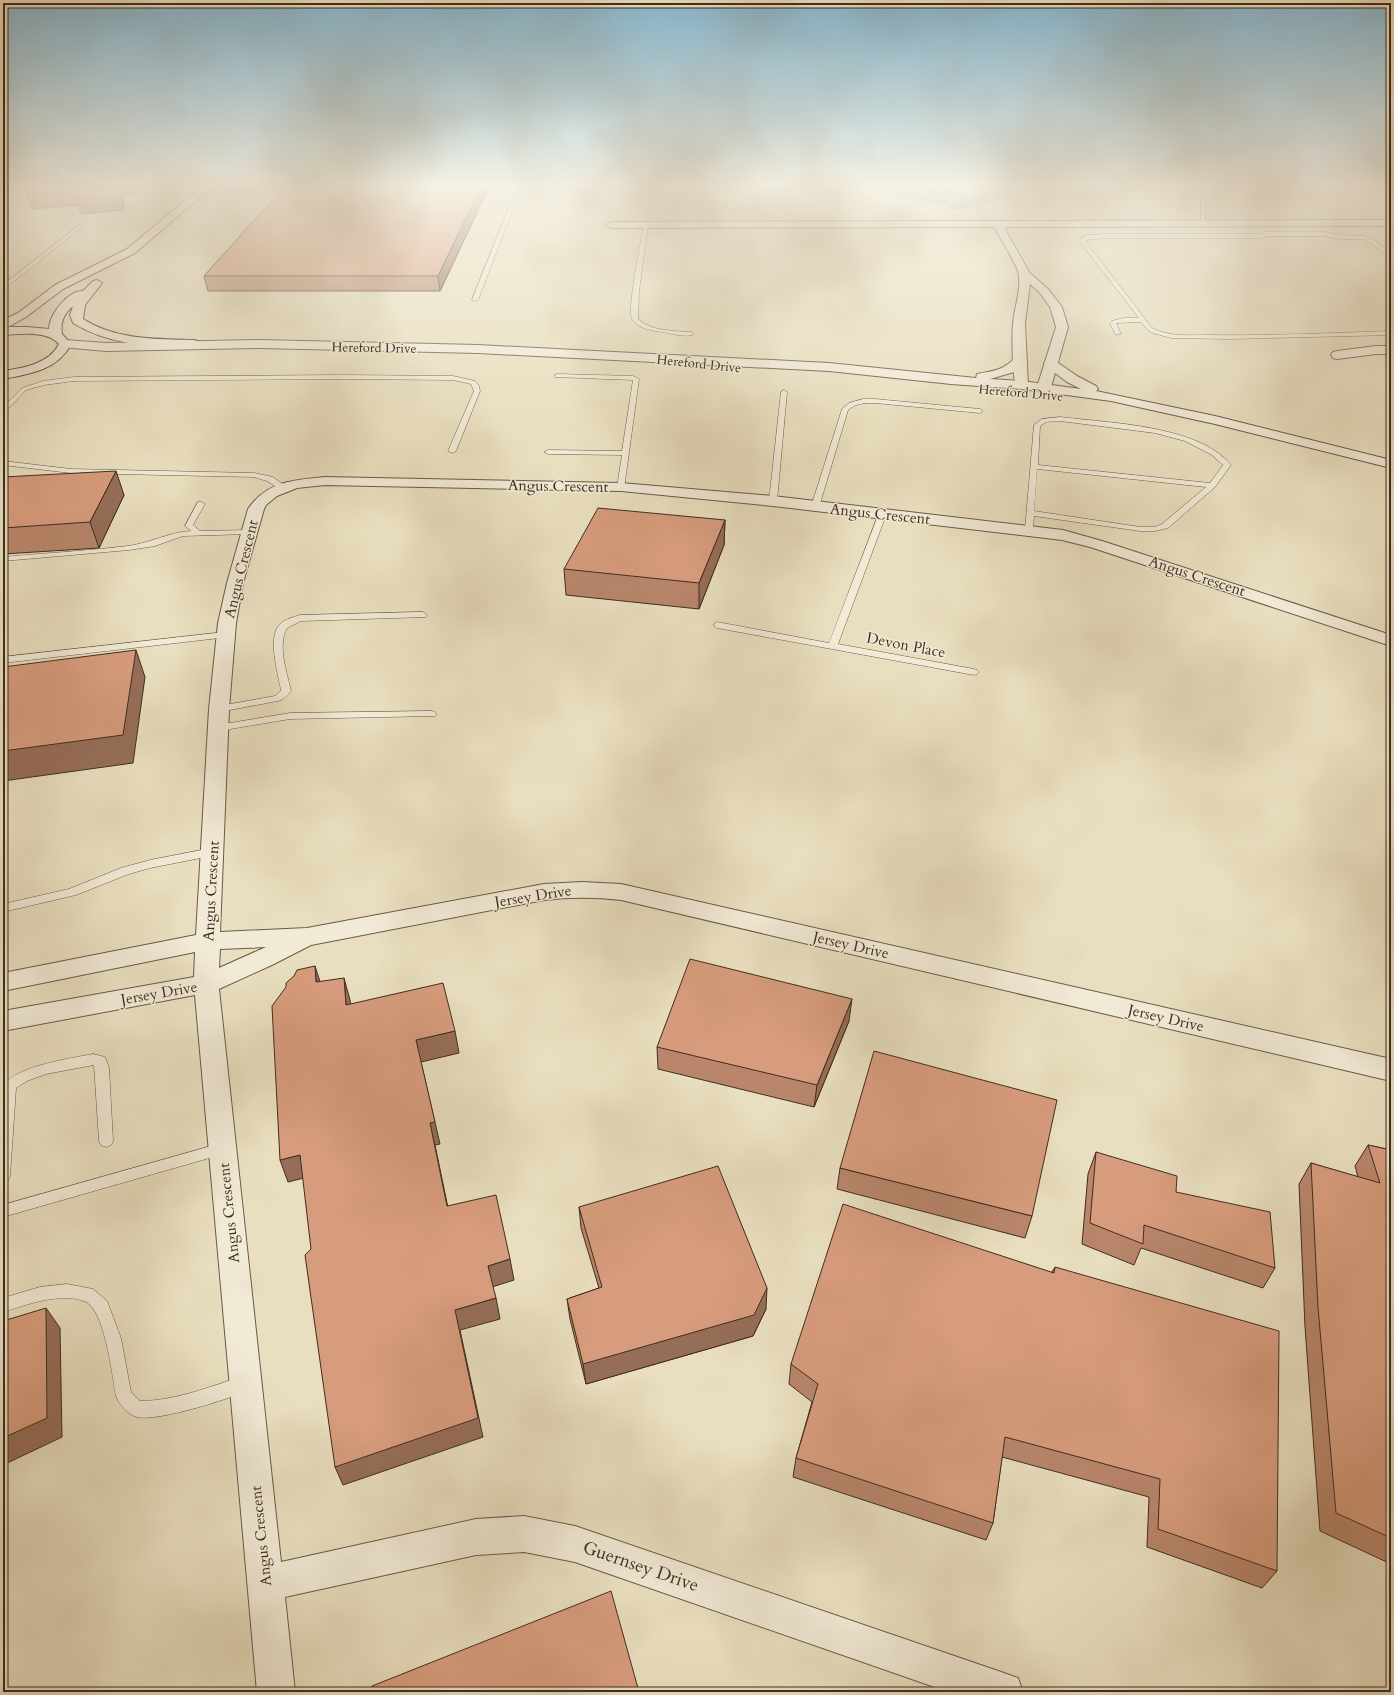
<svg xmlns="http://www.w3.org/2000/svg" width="1394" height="1695" font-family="Cardo,serif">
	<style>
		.water { fill: #98bdaf; stroke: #748375 }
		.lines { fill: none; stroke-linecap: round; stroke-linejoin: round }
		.shore { stroke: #6c7567; stroke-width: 1 }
		.service-casing { stroke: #6a5a47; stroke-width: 1 }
		.minor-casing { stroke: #6a5a47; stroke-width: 2 }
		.tertiary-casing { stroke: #6a5a47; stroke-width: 2 }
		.secondary-casing { stroke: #3f2d1f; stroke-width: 2 }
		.service { fill: #f1ead6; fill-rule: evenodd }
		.minor { fill: #f1ead6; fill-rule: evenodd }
		.tertiary { fill: #f1ead6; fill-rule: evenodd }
		.secondary { fill: #f1ead6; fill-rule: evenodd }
		.wall { fill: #b9866c; stroke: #3f2d1f }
		.shaded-wall { fill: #966d58; stroke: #3f2d1f }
		.building { fill: #d79c7d; stroke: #3f2d1f }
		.labels { text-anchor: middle; stroke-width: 3; stroke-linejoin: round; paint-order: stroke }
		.far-street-label { font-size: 13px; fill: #3f2d1f; stroke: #f1ead6 }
		.street-label { font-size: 15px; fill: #3f2d1f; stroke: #f1ead6 }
		.near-street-label { font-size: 18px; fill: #3f2d1f; stroke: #f1ead6 }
	</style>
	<rect width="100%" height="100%" fill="#e9dfc0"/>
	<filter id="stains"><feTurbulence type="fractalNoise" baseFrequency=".005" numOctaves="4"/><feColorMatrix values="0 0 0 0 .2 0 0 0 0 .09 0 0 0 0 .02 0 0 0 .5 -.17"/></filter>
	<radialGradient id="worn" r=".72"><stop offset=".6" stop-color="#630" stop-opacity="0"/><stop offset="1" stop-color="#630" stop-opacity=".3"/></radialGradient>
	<path class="water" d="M878 185H1030L1031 187 996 192 1012 194 994 201 956 209 928 200 901 197Z"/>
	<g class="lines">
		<g class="shore">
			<path d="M887 185 903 193 929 196 957 205 998 195 1001 189 1006 186 1020 185"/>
			<path d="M898 185 904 188 930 191 957 199 991 193 996 185"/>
			<path d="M926 185 957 193 987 187 989 185"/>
		</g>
		<g class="service-casing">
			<g id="service">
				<path d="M518 185H522L478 300 473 301 472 300Z"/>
				<path d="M1201 185H1205V223L1203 224 1201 223Z"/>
				<path d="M3 199 10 206 5 228 3 229V217L6 206 3 203Z"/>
				<path d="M646 224 648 225 639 291 638 319C650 331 674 331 691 332L694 334 693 335C683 337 672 334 663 332 653 331 638 329 632 319 627 309 641 240 644 225Z"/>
				<path d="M78 226 82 227 3 290V285Z"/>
				<path d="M1264 232H1324L1341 235 1365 236 1374 240 1391 253V257L1364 239H1341L1324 236H1266L1263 238H1107L1086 240V242L1152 328C1168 337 1190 335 1209 335 1269 336 1330 333 1391 331V335L1230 339 1171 338 1153 333 1148 330 1141 322 1116 323 1121 334 1116 335 1110 324 1112 321 1123 318H1139L1080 242 1081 238 1088 235 1107 234H1261Z"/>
				<path d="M557 374 633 376 639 379 624 489H621L617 487 622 455 548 454 544 452 548 450 622 451 633 380 555 377V375Z"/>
				<path d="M340 375 453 376 475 381 479 386 480 391 456 451 452 453 448 451 474 391 471 384 453 380 340 379 74 381 44 385 26 390 5 412 3 413V407L22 388 43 381 74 377Z"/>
				<path d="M784 390 787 392 777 501 773 503 769 501 781 392Z"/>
				<path d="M863 399H875L980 409 983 411 980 413 875 403C865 403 856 403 848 410L819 507 815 509H812L811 507 842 409 849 403Z"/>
				<path d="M1060 417C1108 423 1199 425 1231 465L1215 487 1168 528 1155 531H1140L1034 516 1033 530 1032 532H1026L1025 530 1034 425 1042 419ZM1060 421 1155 433 1185 441 1212 455 1223 465 1210 483 1038 465 1040 426 1046 422ZM1037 469 1206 487 1162 524 1155 527H1140L1034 511Z"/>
				<path d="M3 461 71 469 254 473 273 477 288 488 287 490H281L267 481 254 477 71 473 3 465Z"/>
				<path d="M198 502H201L205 504 193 525 200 531 249 530 253 532 249 534 183 536 155 546 129 550 3 561V557C45 553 87 551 128 546 150 543 170 532 191 531L185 526Z"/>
				<path d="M879 513H885L886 515 838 644 974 669 977 670 979 672 977 674 974 675 717 628 713 625 717 622 829 643Z"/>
				<path d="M423 612 427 615 426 617 301 621 287 628C277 646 287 672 291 691 288 695 283 700 278 701L219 712 214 709 219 706 275 696 281 690C278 674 267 637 280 624 285 619 294 617 300 615Z"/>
				<path d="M225 632 228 633 229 635 228 637 3 663V657Z"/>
				<path d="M432 711 435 712 437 714 435 716 290 719 218 731 213 728 218 725 290 713Z"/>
				<path d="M212 848 216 849 218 852 216 855 150 868 129 874 76 895 3 912V904L69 889 121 868 150 860Z"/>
				<path d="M93 1054 105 1057 109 1068 113 1141 111 1145 106 1147 101 1145 99 1141 94 1065 46 1074 27 1081 16 1088 10 1176 8 1180 3 1182V1090C5 1067 74 1058 93 1054Z"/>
				<path d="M222 1143 227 1145 229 1149 227 1153 3 1217V1205Z"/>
				<path d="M67 1284 93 1289 107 1301 121 1338 131 1392 140 1401C176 1401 211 1386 244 1376L250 1378 252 1384 250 1390C228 1399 158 1422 137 1417 128 1415 119 1404 116 1396 112 1375 105 1308 84 1301 60 1292 26 1305 3 1312V1298L40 1287Z"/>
			</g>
		</g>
		<g class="minor-casing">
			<g id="minor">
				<path d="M1391 220V226L1004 227 1029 272 1048 289 1062 307 1068 327 1051 387 1049 390H1039L1037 387 1056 327 1050 307 1040 293 1030 284 1025 323 1028 385 1027 388H1017C1012 380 1012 336 1013 324 1014 308 1021 292 1019 276 1019 267 999 236 994 227L611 228 606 225 611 222Z"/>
				<path d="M1376 346H1391V354H1376L1337 359 1333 358 1331 355 1333 352 1337 351Z"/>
				<path d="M325 477 621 483 773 496 1063 530 1102 541 1391 635V646L1090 547 1062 540 773 506 621 491 325 485 297 488 277 496 266 505 264 509 243 583 236 623 229 709 220 932 307 928 544 884 582 882 621 884 1391 1059V1081L621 900C595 897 570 897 544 900L311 945 272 965 219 989 281 1562 476 1519 524 1516 575 1526 1004 1673 1018 1678 1023 1692H949L575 1562 524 1552 476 1555 285 1597 295 1692H257L195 995 3 1031V1011L194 977 195 952 3 991V973L196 935 209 709 218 623 227 583 248 509C267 481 294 480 325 477ZM266 947 219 968 220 949Z"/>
			</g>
		</g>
		<g class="tertiary-casing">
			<path id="tertiary" d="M65 340 106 343 260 340 478 345 829 363 976 378 977 374C986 372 998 371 1005 366 1013 362 1014 355 1024 357L1026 360 1014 372 990 379 1022 381 1081 389 1067 382 1046 366 1044 363 1046 360H1054L1077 376 1096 386 1098 389 1096 391 1215 416 1391 460V468L1215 424 1111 401 1022 389 951 384 829 371 478 353 260 348 106 351 61 347 59 344 61 341Z"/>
		</g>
		<g class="secondary-casing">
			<path id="secondary" d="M204 185H214L135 253 63 289 26 317 8 327H27L49 329C49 315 68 290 83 291L93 281 97 280 102 283 85 305 83 319C117 340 155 339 194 340L198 341 200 344 198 347 194 348C152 346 110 346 73 323L70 315 73 306C64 314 60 322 62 334L71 344C58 370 29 374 3 379V371C23 368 49 364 59 344 47 330 20 334 3 335V320L18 313 55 285 127 249Z"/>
		</g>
		<use href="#service" class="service"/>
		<use href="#minor" class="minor"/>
		<use href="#tertiary" class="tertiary"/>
		<use href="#secondary" class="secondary"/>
	</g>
	<g class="wall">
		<path d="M286 185H490L440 291H208L204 276Z"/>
		<path d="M3 477 124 495 99 548 3 554Z"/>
		<path d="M725 520 724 545 699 609 566 595 564 569Z"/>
		<path d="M849 1021 814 1107 658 1069 657 1047Z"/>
		<path d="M1368 1145 1391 1150V1564L1320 1531 1305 1327 1299 1184 1311 1163 1358 1177 1355 1166Z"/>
		<path d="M1096 1152 1176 1192 1275 1268 1263 1288 1141 1248 1134 1265 1082 1244 1088 1174Z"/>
		<path d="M840 1168 1032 1216 1025 1238 837 1189Z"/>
		<path d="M579 1207 766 1309 753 1336 586 1384 570 1319 567 1299 599 1288 581 1228Z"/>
		<path d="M1055 1267 1277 1571 1262 1588 1147 1547 1149 1497 1002 1457 993 1523 986 1540 793 1477 796 1458 812 1402 789 1384 791 1364 1052 1272Z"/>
	</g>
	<g class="shaded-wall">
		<path d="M120 185H141V193L124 195 123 210 81 214 78 205 32 209 27 195Z"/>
		<path d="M482 185H490L440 291 438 276Z"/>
		<path d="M116 471 124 495 99 548 90 522Z"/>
		<path d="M725 520 724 545 699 609V583Z"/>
		<path d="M136 650 145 677 133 763 3 781V751Z"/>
		<path d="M315 966 322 988 316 982Z"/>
		<path d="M344 978 350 1000 353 1027 346 1005Z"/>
		<path d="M852 999 849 1021 814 1107 817 1085Z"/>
		<path d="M455 1031 459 1053 421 1062 440 1144 435 1145 452 1227 447 1206 430 1123 416 1040Z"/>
		<path d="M300 1155 308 1177 288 1182 280 1160Z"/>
		<path d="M510 1259 514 1280 492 1287 488 1266Z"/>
		<path d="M767 1288 766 1309 753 1336 586 1384 583 1364Z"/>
		<path d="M496 1298 500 1319 460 1330 483 1437 343 1485 335 1467 455 1310Z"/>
		<path d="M46 1308 60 1328 62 1437 3 1465V1438Z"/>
	</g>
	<g class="building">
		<path d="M30 185H120L119 197 77 200 78 191 27 195Z"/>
		<path d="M286 185H482L438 276H204Z"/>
		<path d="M116 471 90 522 3 528V477Z"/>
		<path d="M598 508 725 520 699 583 564 569Z"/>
		<path d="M136 650 123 735 3 751V667Z"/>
		<path d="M690 959 852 999 817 1085 657 1047Z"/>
		<path d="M315 966 316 982 344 978 346 1005 443 983 455 1031 416 1040 435 1122 430 1123 447 1206 496 1195 510 1259 488 1266 496 1298 455 1310 478 1418 335 1467 305 1255 311 1249 300 1155 280 1160 272 1006 286 987V983L294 976 297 970Z"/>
		<path d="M874 1051 1057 1100 1032 1216 840 1168Z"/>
		<path d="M1368 1145 1391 1150V1538L1336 1513 1318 1307 1311 1163 1380 1183Z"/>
		<path d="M1096 1152 1177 1176 1176 1192 1270 1212 1275 1268 1144 1225 1143 1244 1090 1223Z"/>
		<path d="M718 1166 767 1288 754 1315 583 1364 567 1299 602 1287 579 1207Z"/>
		<path d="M843 1204 1054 1273 1055 1267 1279 1331 1277 1571 1158 1529 1160 1479 1005 1437 993 1523 796 1458 818 1384 791 1364Z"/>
		<path d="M46 1308 47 1418 3 1438V1321Z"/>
		<path d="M611 1591 639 1692H373L372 1686Z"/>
		<path d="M902 1687 909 1692H899Z"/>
	</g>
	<linearGradient id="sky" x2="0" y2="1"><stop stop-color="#88b8d1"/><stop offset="0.44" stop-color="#f5f1e3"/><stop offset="1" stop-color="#f5f1e3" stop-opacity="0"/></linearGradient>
	<rect width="1394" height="422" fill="url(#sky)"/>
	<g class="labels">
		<g class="far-street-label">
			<text transform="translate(374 347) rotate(1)" y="5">Hereford Drive</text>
			<text transform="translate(699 363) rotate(6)" y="5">Hereford Drive</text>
			<text transform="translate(1021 392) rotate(5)" y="5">Hereford Drive</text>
		</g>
		<g class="street-label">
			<text transform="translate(558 486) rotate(1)" y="5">Angus Crescent</text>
			<text transform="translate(880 514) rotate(6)" y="5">Angus Crescent</text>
			<text transform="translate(241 569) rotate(-76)" y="5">Angus Crescent</text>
			<text transform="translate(1197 576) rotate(18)" y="5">Angus Crescent</text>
			<text transform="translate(906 645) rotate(11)" y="5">Devon Place</text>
			<text transform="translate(211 891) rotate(-87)" y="5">Angus Crescent</text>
			<text transform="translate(533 896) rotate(-9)" y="5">Jersey Drive</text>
			<text transform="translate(851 945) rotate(13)" y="5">Jersey Drive</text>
			<text transform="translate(159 993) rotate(-10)" y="5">Jersey Drive</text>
			<text transform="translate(1166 1018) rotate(13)" y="5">Jersey Drive</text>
			<text transform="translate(229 1213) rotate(-96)" y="5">Angus Crescent</text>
			<text transform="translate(261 1536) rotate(-96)" y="5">Angus Crescent</text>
		</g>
		<g class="near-street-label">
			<text transform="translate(641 1566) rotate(19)" y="6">Guernsey Drive</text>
		</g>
	</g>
	<rect width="1394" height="1695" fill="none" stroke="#e9dfc0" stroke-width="16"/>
	<rect x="4" y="4" width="1386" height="1687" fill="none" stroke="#3f2d1f" stroke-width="2"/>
	<rect x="8" y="8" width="1378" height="1679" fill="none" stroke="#3f2d1f"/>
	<rect width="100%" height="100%" filter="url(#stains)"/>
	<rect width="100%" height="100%" fill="url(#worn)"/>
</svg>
